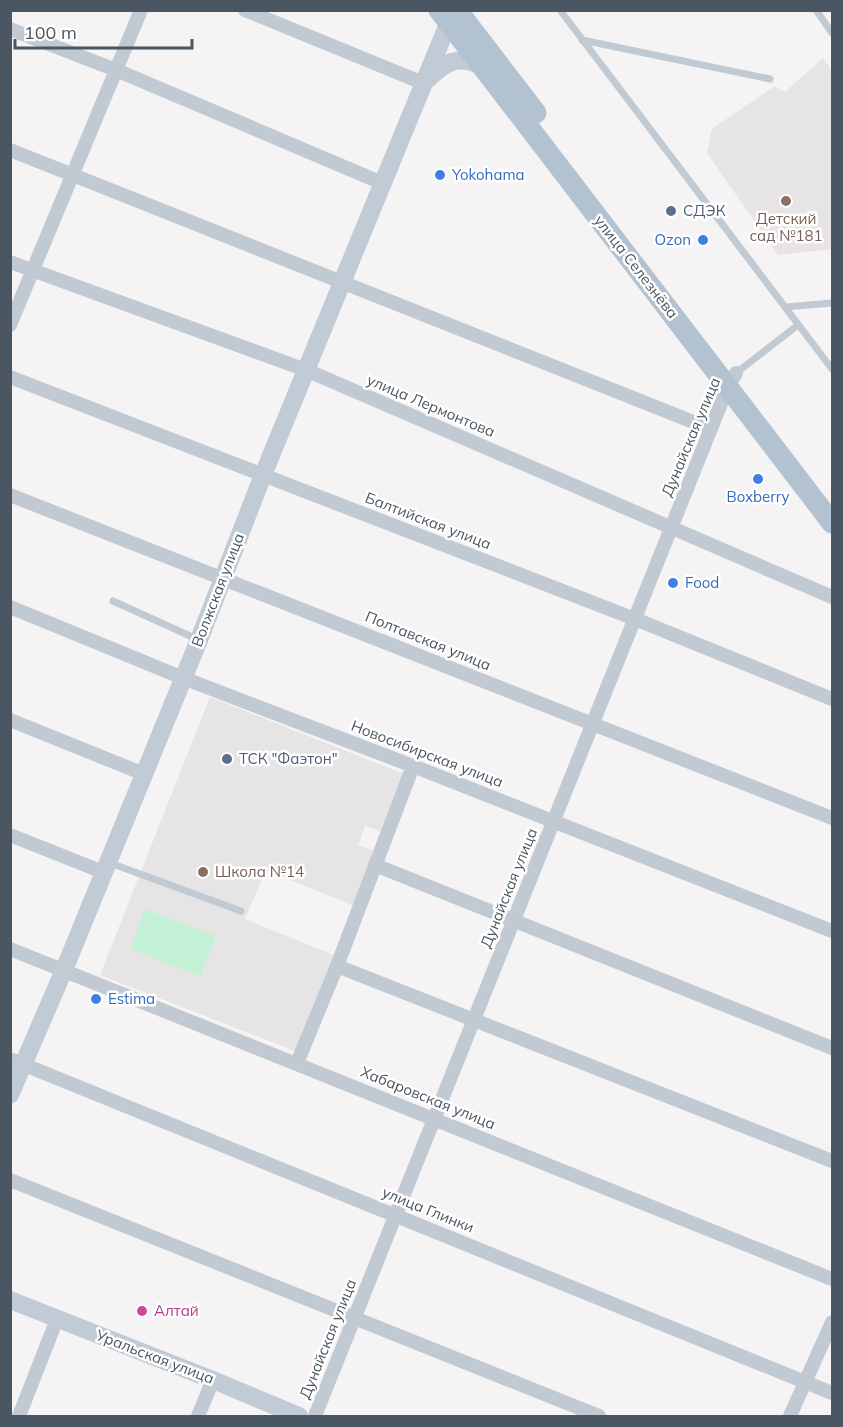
<svg xmlns="http://www.w3.org/2000/svg" width="843" height="1427" font-family="Mulish,sans-serif">
	<style>
		.education { fill: #e6e4e5 }
		.green { fill: #c3f1d5 }
		.lines { fill: none; stroke-linecap: round; stroke-linejoin: round }
		.lane { stroke: #c1cad2; stroke-width: 7 }
		.street { stroke: #c1cad2; stroke-width: 14 }
		.secondary { stroke: #c1cbd6; stroke-width: 18 }
		.primary { stroke: #b3c2d1; stroke-width: 21 }
		.shop-dot { fill: #3f7fe0; stroke: #fff; stroke-width: 2 }
		.education-dot { fill: #8d6e63; stroke: #fff; stroke-width: 2 }
		.service-dot { fill: #5c6f8a; stroke: #fff; stroke-width: 2 }
		.hotel-dot { fill: #d1479c; stroke: #fff; stroke-width: 2 }
		.labels { text-anchor: middle; stroke-width: 5; stroke-linejoin: round; paint-order: stroke }
		.shop-label { font-size: 15px; fill: #366cbe; stroke: #fff; text-anchor: start }
		.service-label { font-size: 15px; fill: #4e5e75; stroke: #fff; text-anchor: start }
		.education-label { font-size: 15px; fill: #785e54; stroke: #fff }
		.street-label { font-size: 15px; fill: #4a5661; stroke: #fff }
		.hotel-label { font-size: 15px; fill: #b23c85; stroke: #fff; text-anchor: start }
	</style>
	<rect width="100%" height="100%" fill="#f5f3f3"/>
	<g class="education">
		<path d="M823 58 832 70V249L778 255 707 153 712 129 775 86 785 92Z"/>
		<path d="M210 697 404 774 382 832 365 826 358 845 375 851 354 906 266 870 245 919 334 955 295 1051 100 975Z"/>
	</g>
	<path class="green" d="M145 909 216 936 200 976 130 949Z"/>
	<g class="lines">
		<g class="lane">
			<path d="M560 10 832 369"/>
			<path d="M816 10 832 33"/>
			<path d="M582 40 770 79"/>
			<path d="M785 307 832 303"/>
			<path d="M736 373 798 325"/>
			<path d="M113 601 199 640"/>
			<path d="M110 863 241 911"/>
		</g>
		<g class="street">
			<path d="M245 10 423 83"/>
			<path d="M10 29 116 70 382 183"/>
			<path d="M10 150 711 429"/>
			<path d="M10 262 306 370 832 597"/>
			<path d="M10 325 141 10"/>
			<path d="M10 377 635 619 832 699"/>
			<path d="M10 495 832 818"/>
			<path d="M10 607 183 678 413 766 832 931"/>
			<path d="M10 720 144 774"/>
			<path d="M10 835 103 872"/>
			<path d="M375 865 832 1048"/>
			<path d="M10 949 832 1279"/>
			<path d="M337 966 832 1161"/>
			<path d="M10 1059 832 1393"/>
			<path d="M297 1063 337 966 413 766"/>
			<path d="M10 1180 599 1416"/>
			<path d="M19 1416 57 1319"/>
			<path d="M198 1416 213 1380"/>
			<path d="M315 1416 728 386 736 373"/>
			<path d="M790 1416 832 1322"/>
		</g>
		<g class="secondary">
			<path d="M427 80C444 63 457 54 481 66"/>
			<path d="M10 1095 64 970 199 640 263 475 453 12"/>
			<path d="M10 1300 213 1380 299 1416"/>
		</g>
		<g class="primary">
			<path d="M439 10 832 523"/>
			<path d="M457 10 536 113"/>
		</g>
	</g>
	<g class="shop-dot">
		<circle cx="440" cy="175" r="6"/>
		<circle cx="703" cy="240" r="6"/>
		<circle cx="758" cy="479" r="6"/>
		<circle cx="673" cy="583" r="6"/>
		<circle cx="96" cy="999" r="6"/>
	</g>
	<g class="education-dot">
		<circle cx="786" cy="201" r="6"/>
		<circle cx="203" cy="872" r="6"/>
	</g>
	<g class="service-dot">
		<circle cx="671" cy="211" r="6"/>
		<circle cx="227" cy="759" r="6"/>
	</g>
	<circle class="hotel-dot" cx="142" cy="1311" r="6"/>
	<g class="labels">
		<g class="shop-label">
			<text x="452" y="180">Yokohama</text>
			<text x="691" y="245" text-anchor="end">Ozon</text>
			<text x="758" y="502" text-anchor="middle">Boxberry</text>
			<text x="685" y="588">Food</text>
			<text x="108" y="1004">Estima</text>
		</g>
		<g class="service-label">
			<text x="683" y="216">СДЭК</text>
			<text x="239" y="764">ТСК "Фаэтон"</text>
		</g>
		<g class="education-label">
			<text x="786" y="224">Детский<tspan x="786" dy="17">сад №181</tspan></text>
			<text x="215" y="877" text-anchor="start">Школа №14</text>
		</g>
		<g class="street-label">
			<text transform="translate(636 267) rotate(52)" y="5">улица Селезнёва</text>
			<text transform="translate(431 406) rotate(23)" y="5">улица Лермонтова</text>
			<text transform="translate(691 437) rotate(-67)" y="5">Дунайская улица</text>
			<text transform="translate(428 521) rotate(21)" y="5">Балтийская улица</text>
			<text transform="translate(218 590) rotate(-69)" y="5">Волжская улица</text>
			<text transform="translate(428 641) rotate(22)" y="5">Полтавская улица</text>
			<text transform="translate(427 754) rotate(21)" y="5">Новосибирская улица</text>
			<text transform="translate(509 888) rotate(-68)" y="5">Дунайская улица</text>
			<text transform="translate(428 1098) rotate(22)" y="5">Хабаровская улица</text>
			<text transform="translate(428 1210) rotate(22)" y="5">улица Глинки</text>
			<text transform="translate(328 1339) rotate(-68)" y="5">Дунайская улица</text>
			<text transform="translate(155 1357) rotate(21)" y="5">Уральская улица</text>
		</g>
		<g class="hotel-label">
			<text x="154" y="1316">Алтай</text>
		</g>
	</g>
	<rect width="843" height="1427" fill="none" stroke="#4a5661" stroke-width="24"/>
	<path d="M15 39v9h177v-9" fill="none" stroke="#4a5661" stroke-width="3"/>
	<text x="24" y="39" font-size="18" fill="#4a5661" stroke="#ffffff" stroke-width="4.5" paint-order="stroke">100 m</text>
</svg>
